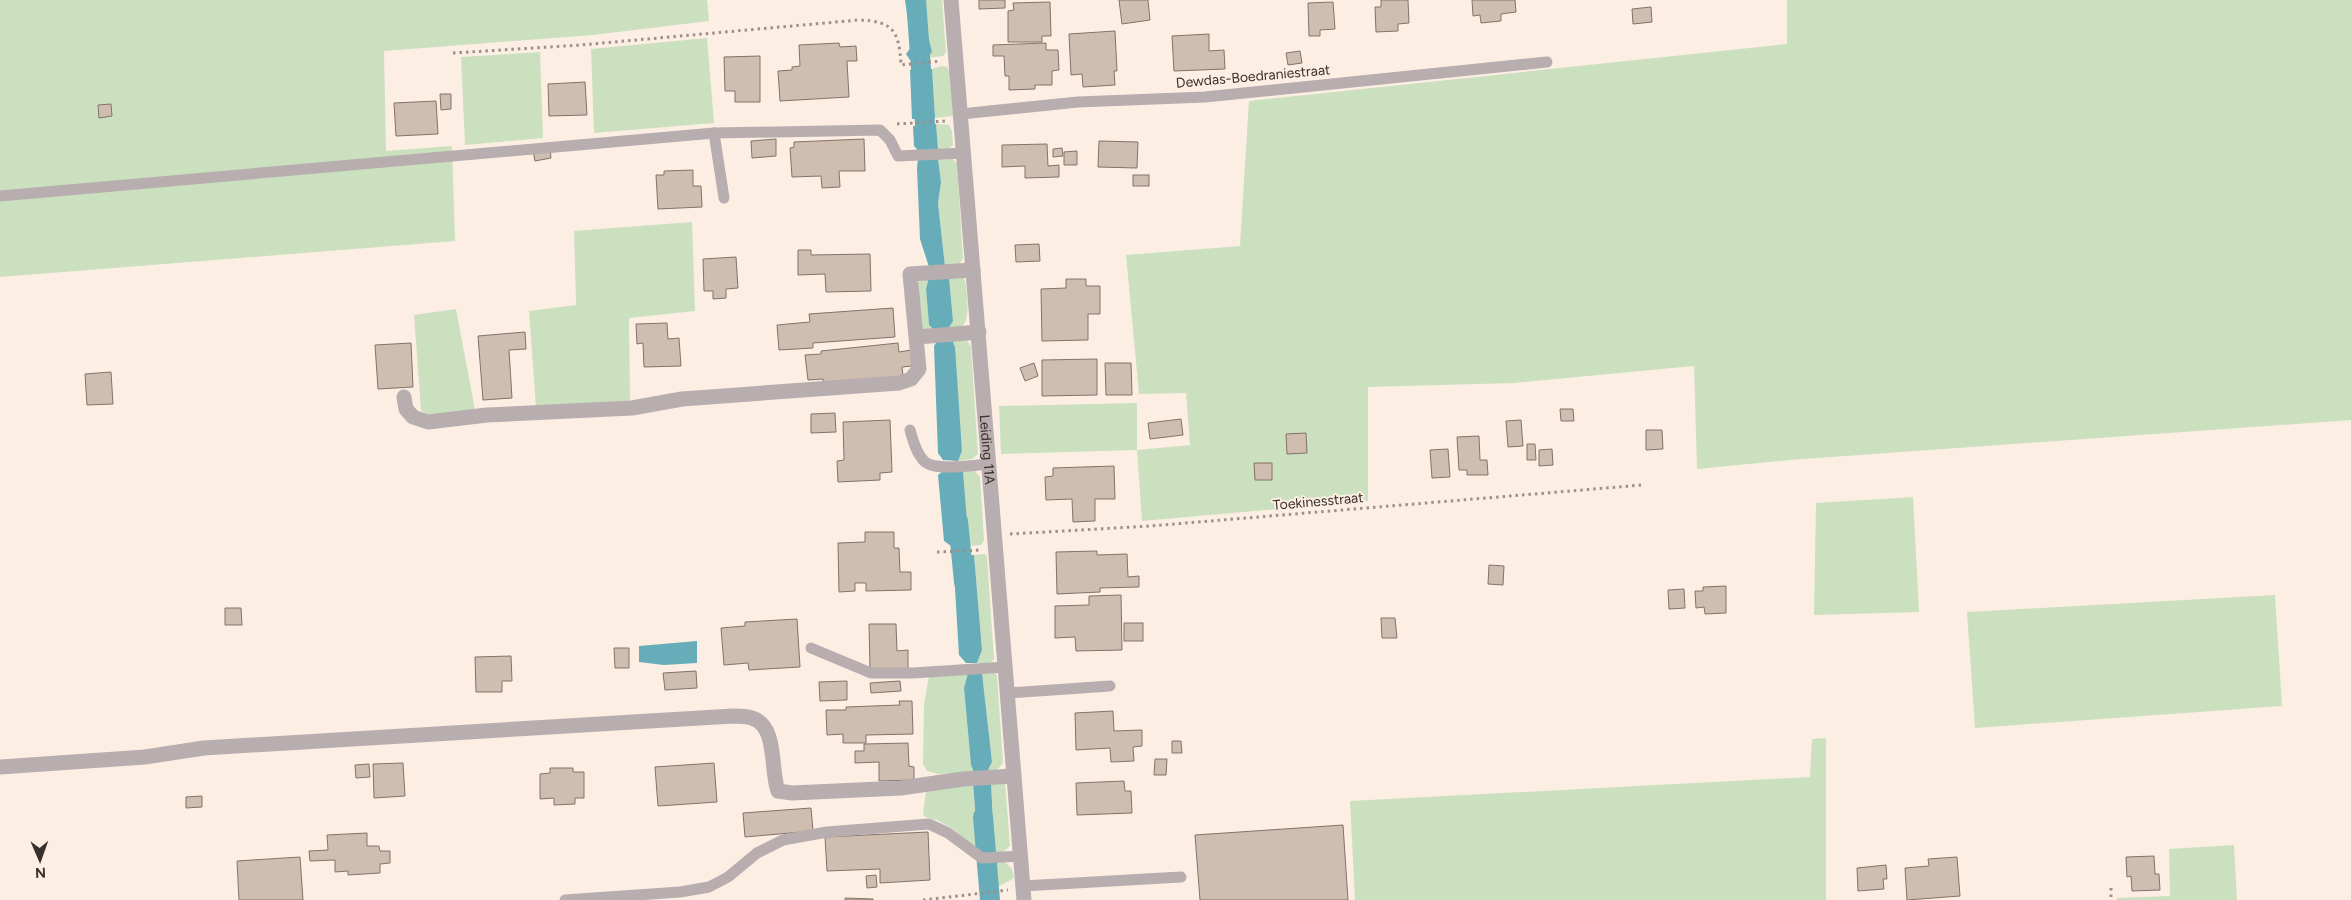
<svg xmlns="http://www.w3.org/2000/svg" width="2351" height="900" font-family="Figtree,sans-serif">
	<style>
		.green { fill: #cbe0bf }
		.water { fill: #66acb9 }
		.lines { fill: none; stroke-linecap: round; stroke-linejoin: round }
		.canal { stroke: #66acb9; stroke-width: 20 }
		.building { fill: #cfbdb0; stroke: #837267 }
		.path { stroke: #9c918a; stroke-width: 3; stroke-dasharray: 2.5 4; stroke-linecap: butt }
		.lane { stroke: #b8adaf; stroke-width: 11 }
		.street { stroke: #b8adaf; stroke-width: 15 }
		.labels { text-anchor: middle; stroke-width: 4; stroke-linejoin: round; paint-order: stroke }
		.street-label { font-size: 14px; fill: #37302b; stroke: #fdeee4 }
	</style>
	<rect width="100%" height="100%" fill="#fdeee4"/>
	<g class="green">
		<path d="M0 0H707L709 21 593 35 384 51 386 151 452 146 455 241 0 277Z"/>
		<path d="M924 0H942L946 52 943 56 927 58 932 52 926 27Z"/>
		<path d="M1787 0H2351V420L1790 460 1697 469 1694 366 1514 383 1368 387V501L1142 521 1137 450 1001 454 999 406 1137 403V450L1190 445 1186 393 1139 394 1126 255 1240 246 1249 101 1787 44Z"/>
		<path d="M707 38 714 123 594 133 591 49Z"/>
		<path d="M540 52 543 138 465 145 461 57Z"/>
		<path d="M941 66 947 67 950 72 953 116 935 118 932 69Z"/>
		<path d="M936 124 949 125 952 131 953 145 948 149H938Z"/>
		<path d="M938 159H953L957 164 963 258 959 265 945 267 938 203 941 182Z"/>
		<path d="M692 222 695 311 629 318 630 401 536 408 529 311 576 305 574 231Z"/>
		<path d="M929 277 926 289 929 325 935 331H924L919 323 918 282Z"/>
		<path d="M949 277 964 278C967 287 971 318 963 325 959 329 953 329 948 329L953 321Z"/>
		<path d="M456 309 475 410 430 417 421 410 414 315Z"/>
		<path d="M952 340H967L971 347 978 454 972 459 958 461 962 451Z"/>
		<path d="M963 471H975L980 477 984 540 981 545 969 546Z"/>
		<path d="M1913 497 1919 612 1814 615 1816 503Z"/>
		<path d="M985 554 987 557 994 659 991 663H977L982 650 974 555Z"/>
		<path d="M2275 595 2282 706 1975 728 1967 612Z"/>
		<path d="M994 671 997 676 1003 763 996 771 987 772 992 762 982 673Z"/>
		<path d="M968 673 964 688 971 765 974 772 938 774 927 771 923 764 924 704 929 676Z"/>
		<path d="M1826 738V900H1355L1350 801 1810 777 1812 739Z"/>
		<path d="M991 782H1005L1010 846 1003 852 994 853 981 850 971 847 956 831 937 820 928 818 923 815 926 791 973 783 978 845 994 844Z"/>
		<path d="M2234 845 2237 900H2117V898L2170 896 2169 849Z"/>
		<path d="M1005 862 1012 869 1014 878 998 887 997 863Z"/>
	</g>
	<g class="water">
		<path d="M905 0H924L926 27 932 52 927 58 910 60 906 54 912 46Z"/>
		<path d="M925 68 932 69 935 118 912 119 910 70Z"/>
		<path d="M936 124 938 149H917L914 146 913 126Z"/>
		<path d="M918 159H938L941 182 938 203 945 267H929L920 239 917 168Z"/>
		<path d="M929 277H949L953 321 948 329 935 331 929 325 926 289Z"/>
		<path d="M938 340H952L955 347 962 451 958 461 943 460 938 453 934 346Z"/>
		<path d="M943 471H963L969 546H951L944 541 938 475Z"/>
		<path d="M974 555 982 650 977 663H966L959 655 953 556Z"/>
		<path d="M697 641V663L664 665 639 662V646Z"/>
		<path d="M968 673H982L992 762 987 772H974L971 765 964 688Z"/>
		<path d="M991 782 994 845H978L973 783Z"/>
	</g>
	<g class="lines">
		<g class="canal">
			<path d="M916 0 927 151"/>
			<path d="M958 521 964 582"/>
			<path d="M983 817 990 900"/>
		</g>
	</g>
	<g class="building">
		<path d="M979 0H1005V8L979 9Z"/>
		<path d="M1119 0H1148L1150 20 1122 24Z"/>
		<path d="M1381 0H1408L1409 23 1398 24V31L1376 32 1375 7H1381Z"/>
		<path d="M1472 0H1515L1516 12 1501 14V21L1481 23 1480 15 1473 16Z"/>
		<path d="M1050 2 1051 36H1042V42H1008V11L1014 10 1013 3Z"/>
		<path d="M1333 2 1335 29 1320 30V36H1309L1308 3Z"/>
		<path d="M1651 7 1652 22 1633 24 1632 9Z"/>
		<path d="M1115 31 1117 71H1114L1115 85 1083 87 1082 74 1071 75 1069 34Z"/>
		<path d="M1209 34V51L1224 50 1225 69 1174 71 1172 36Z"/>
		<path d="M839 43 840 47 856 46 857 61H847L849 97 780 101 778 71 792 70V67L800 66 799 45Z"/>
		<path d="M1046 43V50H1058L1059 70 1052 71V85H1035V89L1009 90V76H1005L1004 56H993V45Z"/>
		<path d="M1300 51 1302 63 1288 65 1286 53Z"/>
		<path d="M760 56V102H735V91H725L724 57Z"/>
		<path d="M585 82 587 115 549 116 548 84Z"/>
		<path d="M440 94H451V109L441 110Z"/>
		<path d="M436 101 438 134 396 136 394 103Z"/>
		<path d="M111 104 112 116 99 118 98 105Z"/>
		<path d="M776 139V156L752 158 751 141Z"/>
		<path d="M864 139 865 171H839L840 187 822 188 821 176 792 177 790 148 794 147V142Z"/>
		<path d="M1099 141 1138 142 1137 168 1098 167Z"/>
		<path d="M1047 144 1048 166 1059 165V177L1025 178V166L1002 167V145Z"/>
		<path d="M550 148 551 158 535 161 533 151Z"/>
		<path d="M1062 148 1063 156 1053 157V149Z"/>
		<path d="M1077 151V165H1064V152Z"/>
		<path d="M693 170V186H701L702 207 658 209 656 175H664V171Z"/>
		<rect x="1133" y="175" width="16" height="11"/>
		<path d="M1039 244 1040 261 1016 262 1015 245Z"/>
		<path d="M798 250H811V255L870 254 871 291 826 292 825 274 798 275Z"/>
		<path d="M736 257 738 288 726 289V298L713 299V291H704L703 259Z"/>
		<path d="M1066 279H1086V286H1100V314H1088V340L1042 341 1041 289 1066 288Z"/>
		<path d="M893 308 895 337 813 343V348L779 350 777 325 810 322 809 314Z"/>
		<path d="M667 323 668 339 679 338 681 366 644 367 643 343 637 344 636 324Z"/>
		<path d="M525 332 526 349 509 350 512 398 483 400 478 336Z"/>
		<path d="M411 343 413 387 378 389 375 345Z"/>
		<path d="M898 343 899 352 911 350 912 366 902 367 903 376 823 385V379L808 380 805 355 821 354V351Z"/>
		<path d="M1097 359V395L1042 396V360Z"/>
		<path d="M1034 363 1038 376 1025 381 1020 368Z"/>
		<path d="M1105 363H1131L1132 395H1106Z"/>
		<path d="M111 372 113 404 87 405 85 374Z"/>
		<path d="M1560 409H1573L1574 421H1561Z"/>
		<path d="M835 413 836 432 811 433V414Z"/>
		<path d="M1181 419 1183 435 1150 439 1148 423Z"/>
		<path d="M890 420 892 472 880 473V480L838 482 837 461 844 460 843 422Z"/>
		<path d="M1521 420 1523 446 1508 447 1506 421Z"/>
		<path d="M1646 430H1662L1663 449 1646 450Z"/>
		<path d="M1306 433 1307 453 1287 454 1286 434Z"/>
		<path d="M1479 436 1480 460H1487L1488 475H1467V470H1459L1457 437Z"/>
		<path d="M1527 444H1535L1536 460H1527Z"/>
		<path d="M1448 449 1450 477 1432 478 1430 450Z"/>
		<path d="M1552 449 1553 465 1539 466V450Z"/>
		<path d="M1254 463H1272V480H1255Z"/>
		<path d="M1114 466 1115 499H1095V521L1073 522 1072 499 1046 500 1045 477 1053 476V468Z"/>
		<path d="M865 532H894V548H899L900 572H911V590L866 591V583H855V591L839 592 838 543 865 542Z"/>
		<path d="M1097 551V555L1127 554 1128 577 1139 576V587L1100 588V592L1057 594 1056 552Z"/>
		<path d="M1489 565 1504 566 1503 585 1488 584Z"/>
		<path d="M1726 586V613L1705 614 1704 607 1696 608 1695 591H1703V587Z"/>
		<path d="M1684 589 1685 608 1669 609 1668 590Z"/>
		<path d="M1121 595 1122 650 1076 651 1075 637 1055 638V606L1089 605V596Z"/>
		<path d="M225 608H241L242 625H225Z"/>
		<path d="M1381 618H1395L1397 638H1382Z"/>
		<path d="M797 619 800 667 749 670 748 663 724 665 721 628 745 626V622Z"/>
		<rect x="1124" y="623" width="19" height="18"/>
		<path d="M869 624H896L897 651 908 650V669H870Z"/>
		<path d="M614 648H629V668H615Z"/>
		<path d="M511 656 512 681H502V692H476L475 657Z"/>
		<path d="M696 671 697 688 665 690 663 673Z"/>
		<path d="M847 681V700L820 701 819 682Z"/>
		<path d="M900 681 901 691 871 693 870 683Z"/>
		<path d="M899 701H912L913 734 866 735V743H843V734L827 735 826 710H846V707L900 705Z"/>
		<path d="M1113 711 1114 731 1142 730V746L1133 747 1134 761 1111 762 1110 748 1076 750 1075 713Z"/>
		<path d="M1172 741H1181L1182 753H1172Z"/>
		<path d="M908 743 909 766 914 767V780L879 781V762L855 763V751H864V744Z"/>
		<path d="M1155 759H1167L1166 775H1154Z"/>
		<path d="M403 763 405 796 374 798 373 764Z"/>
		<path d="M714 763 717 802 658 806 655 767Z"/>
		<path d="M369 764 370 777 356 778 355 765Z"/>
		<path d="M550 768H573V772H584V798H575V804L554 805V798L540 799V774L550 773Z"/>
		<path d="M1124 781 1125 791H1131L1132 813 1077 815 1076 783Z"/>
		<path d="M202 796V807L186 808V797Z"/>
		<path d="M811 808 813 831 745 837 743 813Z"/>
		<path d="M1343 825 1348 900H1200L1195 835Z"/>
		<path d="M928 832 930 880 880 883V869L827 871 825 837Z"/>
		<path d="M367 833V846H379L380 851H390V863L380 864V873L348 875V871L335 872V860L310 861 309 851 328 850 327 835Z"/>
		<path d="M2154 856 2155 874H2159L2160 890 2132 891 2131 876 2127 877 2126 857Z"/>
		<path d="M300 857 303 900H239L237 861Z"/>
		<path d="M1957 857 1960 896 1907 900 1905 868 1929 866 1928 859Z"/>
		<path d="M1886 865 1887 879H1883L1884 889 1858 891 1857 868Z"/>
		<path d="M876 875 877 887 867 888 866 876Z"/>
		<path d="M845 898 873 899V900H845Z"/>
	</g>
	<g class="lines">
		<g class="path">
			<path d="M453 53 581 45 858 20C894 21 899 31 901 65L941 61"/>
			<path d="M897 124 946 121"/>
			<path d="M1010 534 1150 526 1642 485"/>
			<path d="M937 552 981 550"/>
			<path d="M2111 888V900"/>
			<path d="M923 900 1008 890"/>
		</g>
		<g class="lane">
			<path d="M961 114 1078 102 1205 97 1547 62"/>
			<path d="M714 133 724 198"/>
			<path d="M0 196 714 133 880 130 890 140 898 156 964 153"/>
			<path d="M910 430C913 440 916 453 924 461 934 472 974 465 989 464"/>
			<path d="M811 648 871 673H913L1006 667"/>
			<path d="M1008 693 1110 686"/>
			<path d="M1023 886 1181 877"/>
			<path d="M565 900 680 892 709 887 728 877 757 853 783 840 827 832 929 824 948 833 982 858 1021 856"/>
		</g>
		<g class="street">
			<path id="s1" d="M951 0 1024 900"/>
			<path d="M917 337 979 332"/>
			<path d="M404 397 406 409 413 417 428 422 487 415 632 408 682 399 899 383 911 379 919 369 910 274 973 270"/>
			<path d="M0 767 145 757 204 748 733 716C739 716 746 716 752 718 778 726 770 770 778 791L792 793 901 788 963 779 1014 776"/>
		</g>
	</g>
	<g class="labels">
		<g class="street-label">
			<text transform="translate(1253 76) rotate(-5)" y="5">Dewdas-Boedraniestraat</text>
			<text dy="5" stroke="none"><textPath href="#s1" startOffset="451">Leiding 11A</textPath></text>
			<text transform="translate(1318 501) rotate(-5)" y="5">Toekinesstraat</text>
		</g>
	</g>
	<g transform="translate(40 860) rotate(178)" stroke="#fdeee4" stroke-width="4" paint-order="stroke">
	<path d="M0-4L9 19L0 12L-9 19Z" fill="#37302b"/>
	<text y="-8" font-size="14" font-weight="bold" text-anchor="middle" fill="#37302b">N</text>
	</g>
</svg>
